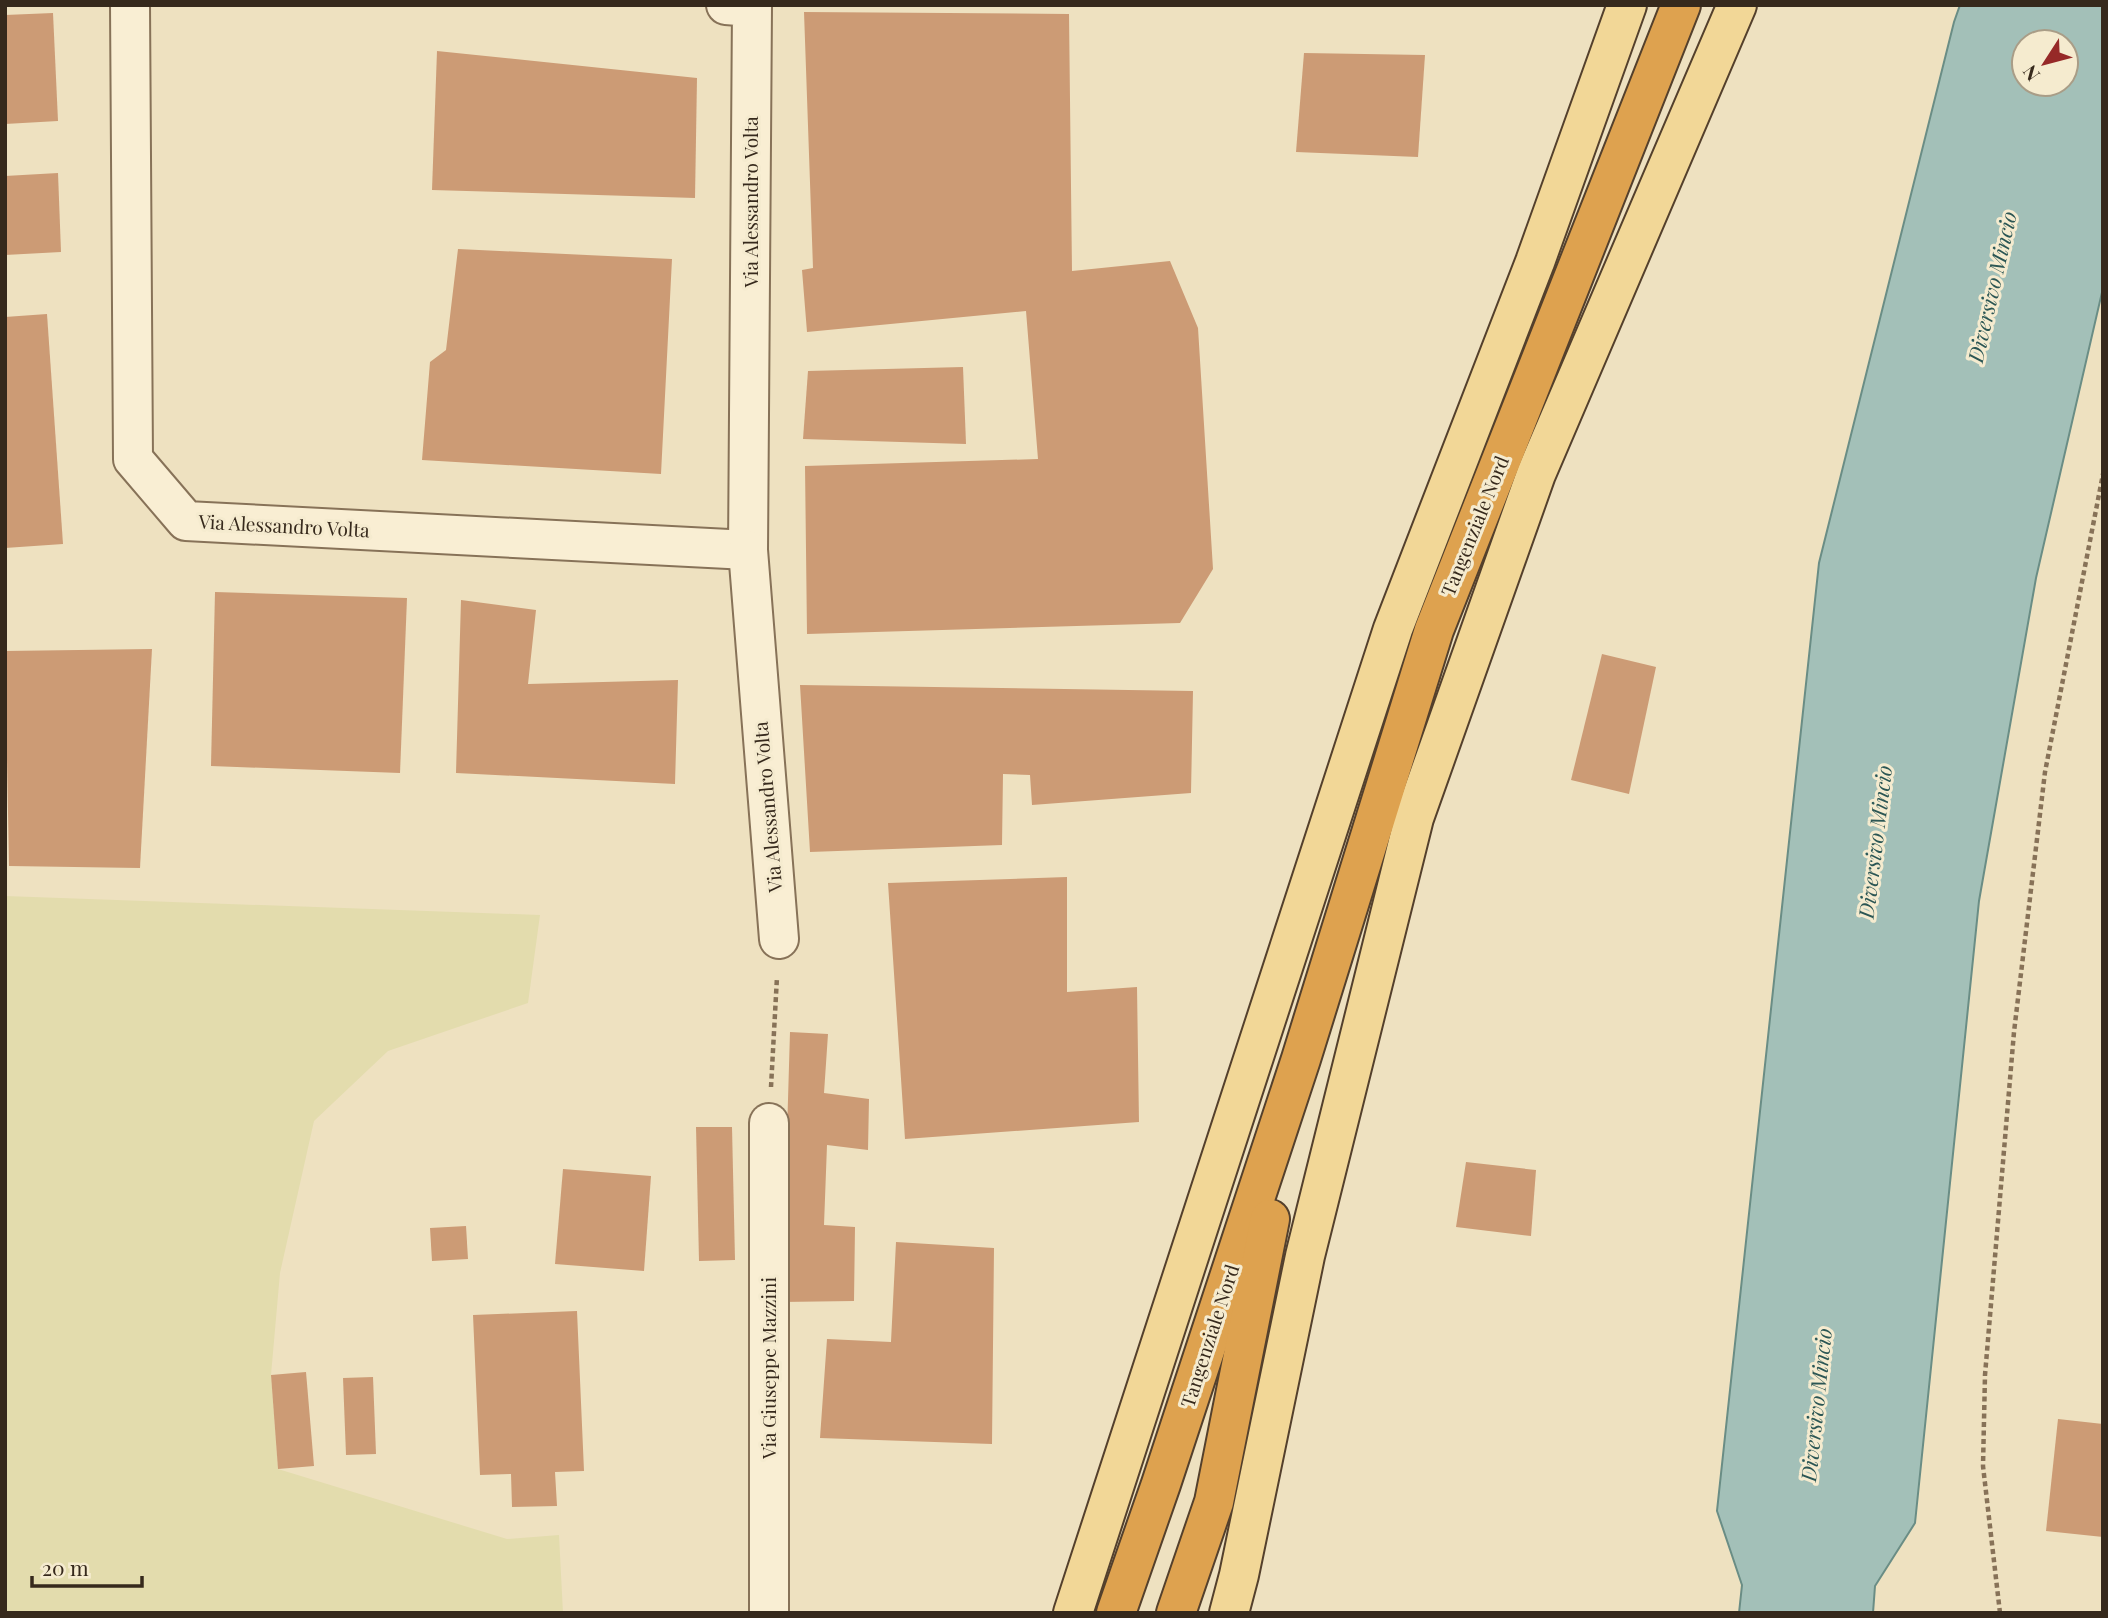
<svg xmlns="http://www.w3.org/2000/svg" width="2108" height="1618" font-family="'Playfair Display',serif">
	<style>
		.farmland { fill: #e3dcad }
		.water { fill: #a3c0b8; stroke: #6a8d85; stroke-width: 2; fill-rule: evenodd }
		.building { fill: #cc9b75 }
		.lines { fill: none; stroke-linecap: round; stroke-linejoin: round }
		.minor-casing { stroke: #877258; stroke-width: 42 }
		.major-casing { stroke: #54402c; stroke-width: 42 }
		.highway-casing { stroke: #54402c; stroke-width: 42 }
		.path { stroke: #877258; stroke-width: 4.5; stroke-dasharray: 5 3.5; stroke-linecap: butt }
		.minor { stroke: #f9eed3; stroke-width: 38 }
		.major { stroke: #f2d797; stroke-width: 38 }
		.highway { stroke: #dea24f; stroke-width: 38 }
		.labels { text-anchor: middle; stroke-width: 6; stroke-linejoin: round; paint-order: stroke }
		.street-label { font-size: 19px; fill: #36291c; stroke: #f5ebcf }
		.water-label { font-size: 21px; font-style: italic; fill: #2b5654; stroke: #f5ebcf }
	</style>
	<rect width="100%" height="100%" fill="#eee1c0"/>
	<path class="farmland" d="M5 896 540 915 528 1003 388 1051 314 1121 280 1273 271 1375 278 1469 507 1539 559 1535 563 1613H5Z"/>
	<path class="water" d="M1960 5H2103V288L2036 578 1979 901 1915 1523 1875 1586 1873 1613H1739L1742 1585 1717 1511 1819 563 1954 22ZM2024 42H2066V84H2024Z"/>
	<g class="building">
		<path d="M804 12 1069 14 1072 271 1170 261 1198 328 1213 569 1180 623 807 634 805 466 1038 459 1026 311 807 332 802 270 813 268Z"/>
		<path d="M53 13 58 121 5 124V15Z"/>
		<path d="M437 51 697 78 695 198 432 190Z"/>
		<path d="M1304 53 1425 55 1418 157 1296 152Z"/>
		<path d="M58 173 61 252 5 255V176Z"/>
		<path d="M458 249 672 259 661 474 422 460 430 362 446 350Z"/>
		<path d="M47 314 63 544 5 548V317Z"/>
		<path d="M963 367 966 444 803 439 808 371Z"/>
		<path d="M215 592 407 598 400 773 211 766Z"/>
		<path d="M461 600 536 610 528 684 678 680 675 784 456 773Z"/>
		<path d="M152 649 140 868 9 866 5 651Z"/>
		<path d="M1602 654 1656 667 1629 794 1571 780Z"/>
		<path d="M800 685 1193 691 1191 793 1032 805 1030 775 1003 774 1002 845 810 852Z"/>
		<path d="M1067 877V992L1137 987 1139 1122 905 1139 888 883Z"/>
		<path d="M790 1032 828 1034 824 1093 869 1099 868 1150 827 1145 824 1225 855 1227 854 1301 782 1302Z"/>
		<path d="M696 1127H732L735 1260 699 1261Z"/>
		<path d="M1466 1162 1536 1170 1531 1236 1456 1227Z"/>
		<path d="M563 1169 651 1176 644 1271 555 1264Z"/>
		<path d="M466 1226 468 1259 432 1261 430 1228Z"/>
		<path d="M896 1242 994 1248 992 1444 820 1438 827 1339 891 1342Z"/>
		<path d="M577 1311 584 1471 555 1472 557 1506 512 1507 511 1474 480 1475 473 1315Z"/>
		<path d="M306 1372 314 1466 278 1469 271 1375Z"/>
		<path d="M373 1377 376 1454 346 1455 343 1378Z"/>
		<path d="M2058 1419 2103 1424V1537L2046 1531Z"/>
	</g>
	<g class="lines">
		<g class="minor-casing">
			<g id="minor">
				<path d="M130 5 133 459 186 521 748 550 752 7 726 5"/>
				<path d="M748 550 779 939"/>
				<path d="M769 1123V1613"/>
			</g>
		</g>
		<g class="major-casing">
			<g id="major">
				<path d="M1073 1613 1393 629 1535 262 1627 5"/>
				<path d="M1229 1613 1239 1575 1305 1256 1414 818 1536 474 1737 5"/>
			</g>
		</g>
		<g class="highway-casing">
			<g id="highway">
				<path d="M1116 1613 1161 1484 1301 1059 1434 630 1681 5"/>
				<path d="M1176 1613 1214 1502 1270 1219"/>
			</g>
		</g>
		<g class="path">
			<path d="M771 1087 777 977"/>
			<path d="M2000 1613 1983 1466 1985 1375 2014 1032 2045 772 2103 474"/>
		</g>
		<use href="#minor" class="minor"/>
		<use href="#major" class="major"/>
		<use href="#highway" class="highway"/>
	</g>
	<g class="labels">
		<g class="street-label">
			<text transform="translate(751 202) rotate(-90)" y="7">Via Alessandro Volta</text>
			<text transform="translate(284 526) rotate(3)" y="7">Via Alessandro Volta</text>
			<text transform="translate(1475 526) rotate(-68)" y="7">Tangenziale Nord</text>
			<text transform="translate(768 807) rotate(-95)" y="7">Via Alessandro Volta</text>
			<text transform="translate(1210 1336) rotate(-72)" y="7">Tangenziale Nord</text>
			<text transform="translate(769 1368) rotate(-90)" y="7">Via Giuseppe Mazzini</text>
		</g>
		<g class="water-label">
			<text transform="translate(1993 287) rotate(-77)" y="7">Diversivo Mincio</text>
			<text transform="translate(1876 842) rotate(-83)" y="7">Diversivo Mincio</text>
			<text transform="translate(1817 1405) rotate(-84)" y="7">Diversivo Mincio</text>
		</g>
	</g>
	<rect width="2108" height="1618" fill="none" stroke="#36291c" stroke-width="14"/>
	<g transform="translate(2045 63) rotate(234)"><circle r="33" fill="#f5ebcf" stroke="#a99d87" stroke-width="2"/>
	<path d="M0-5L12 26L0 18L-12 26Z" fill="#962928"/>
	<text y="-10" font-size="19" font-weight="bold" text-anchor="middle" fill="#36291c">N</text>
	</g>
	<path d="M32 1576v10h110v-10" fill="none" stroke="#36291c" stroke-width="3.5"/>
	<text x="42" y="1576" font-size="21" fill="#36291c" stroke="#f5ebcf" stroke-width="5" paint-order="stroke">20 m</text>
</svg>
